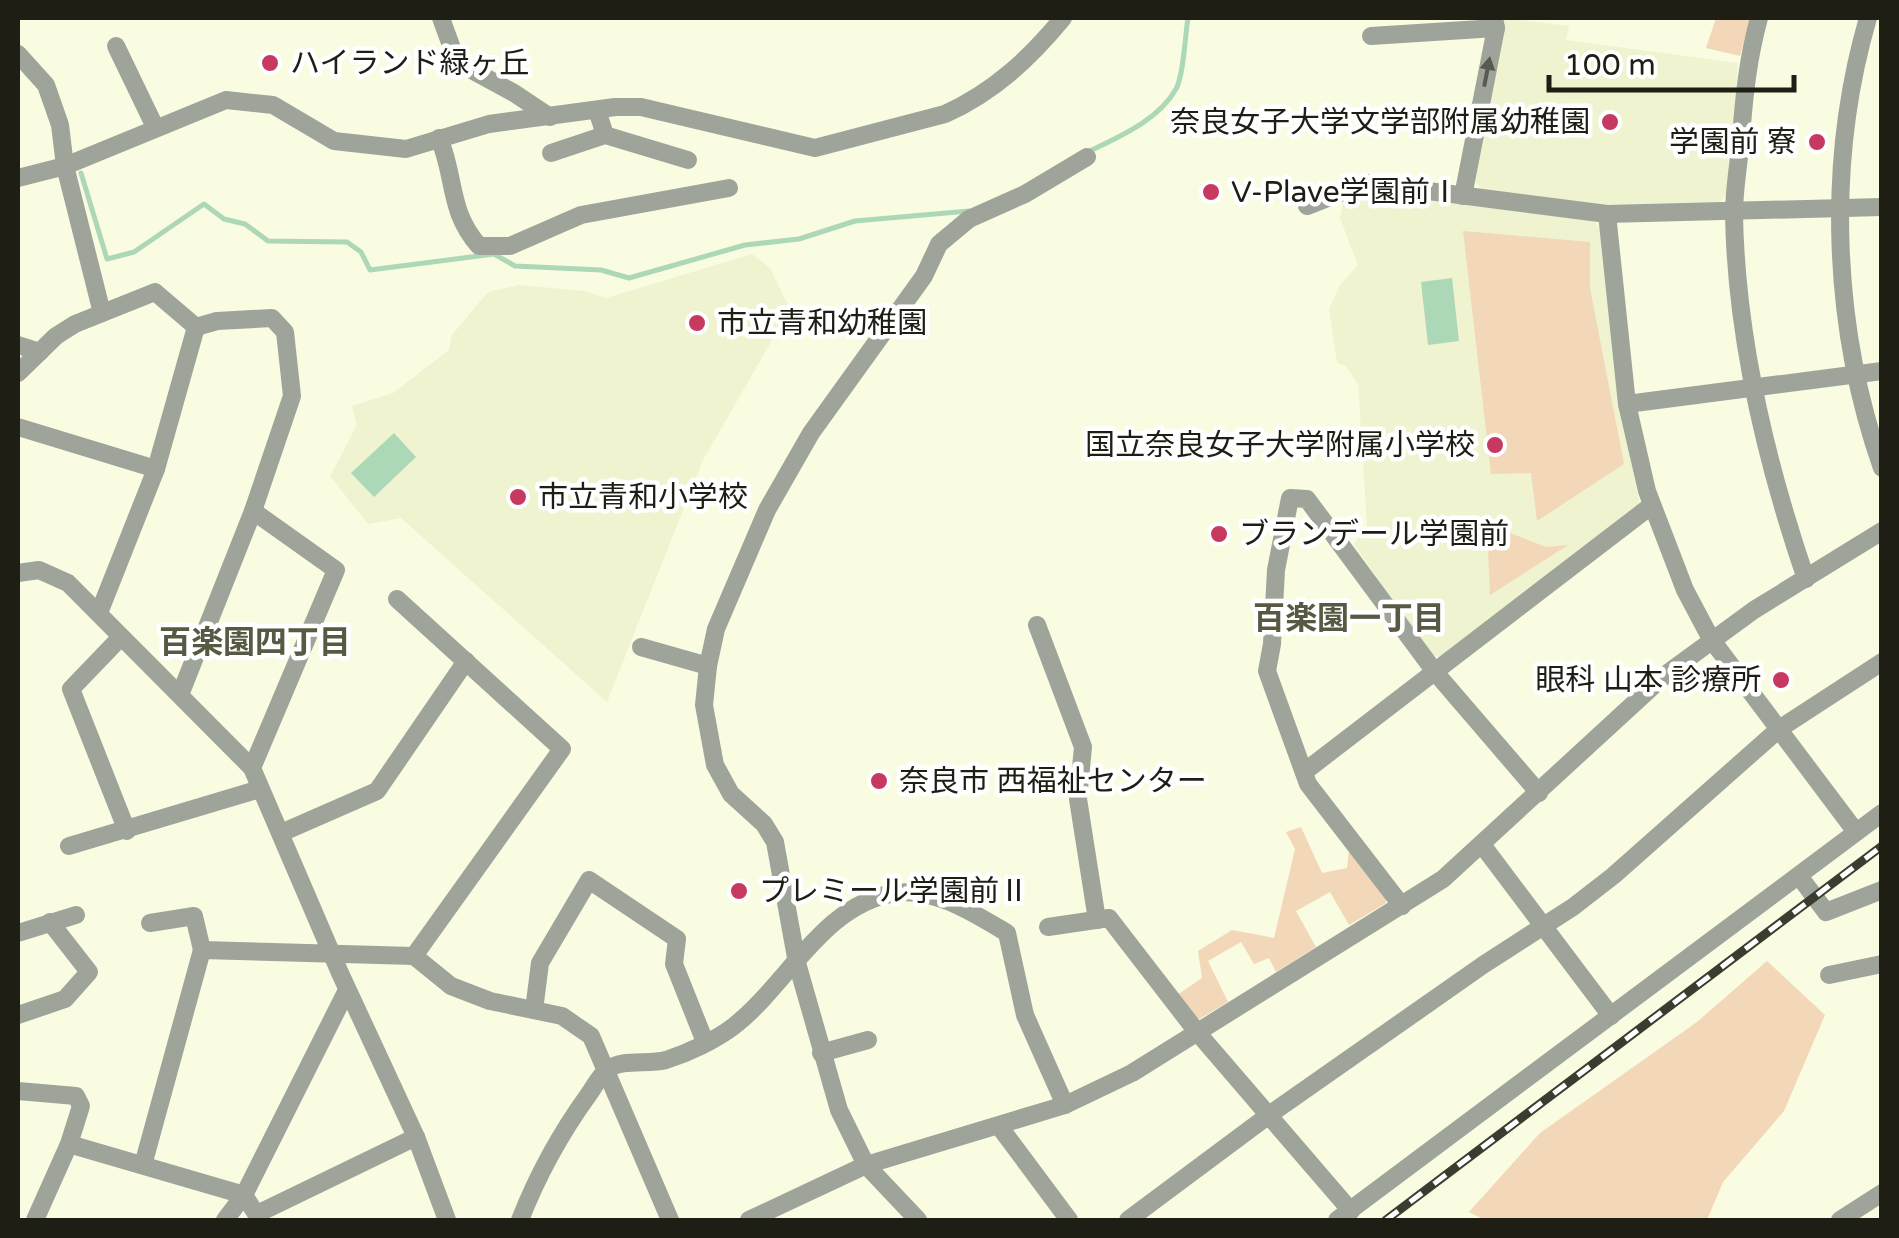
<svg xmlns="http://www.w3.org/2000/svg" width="1899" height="1238" font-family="'Varela Round','Noto Sans JP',sans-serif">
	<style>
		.built { fill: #f0f3cf }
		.green { fill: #f2d7b9 }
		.water { fill: #acd8b7 }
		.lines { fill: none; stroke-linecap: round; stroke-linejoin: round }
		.stream { stroke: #acd8b7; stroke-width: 5 }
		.minor { stroke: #9ea49a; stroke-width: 18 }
		.rail-casing { stroke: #3b3c30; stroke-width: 9 }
		.rail { stroke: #fff; stroke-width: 5; stroke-dasharray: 15; stroke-linecap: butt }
		.oneway { fill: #585a51 }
		.poi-dot { fill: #c83961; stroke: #fff; stroke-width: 4 }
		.labels { text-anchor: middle; stroke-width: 9; stroke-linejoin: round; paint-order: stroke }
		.poi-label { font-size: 30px; fill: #1e1e15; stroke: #fff; text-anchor: start }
		.neighbourhood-label { font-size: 32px; font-weight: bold; fill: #585942; stroke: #fff }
	</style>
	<rect width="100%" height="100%" fill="#f9fce0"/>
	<g class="built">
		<path d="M1503 18 1569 26 1566 40 1738 63 1730 189 1719 203 1611 207 1481 189 1475 182Z"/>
		<path d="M1358 192 1594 221 1601 230 1618 398 1640 506 1440 657 1430 655 1354 544 1367 525 1358 384 1346 366 1337 363 1329 309 1340 285 1358 265 1340 218 1344 197Z"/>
		<path d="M752 254 770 268 790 309 703 460 607 702 401 518 368 524 330 476 357 425 352 406 393 393 449 350 452 335 488 292 519 285 584 291 606 298Z"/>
	</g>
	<g class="green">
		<path d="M1716 18H1750L1740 56 1706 48Z"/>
		<path d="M1463 231 1590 242V288L1624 464 1537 521 1531 473 1491 474Z"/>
		<path d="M1487 524 1546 547 1568 545 1490 595Z"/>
		<path d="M1301 827 1322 873 1347 868 1349 849 1387 894 1386 903 1349 925 1330 892 1296 911 1316 947 1276 972 1269 958 1254 964 1241 942 1208 961 1228 1002 1196 1021 1177 995 1202 978 1198 951 1232 930 1274 938 1295 849 1286 832Z"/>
		<path d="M1767 961 1825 1015 1784 1111 1723 1182 1707 1220H1485L1469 1212 1540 1133 1697 1022Z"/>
	</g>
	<g class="water">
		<path d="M1452 278 1459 341 1428 345 1421 282Z"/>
		<path d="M394 433 416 457 374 497 351 473Z"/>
	</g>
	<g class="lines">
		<g class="stream">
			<path d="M1086 153C1118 137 1158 121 1176 89 1184 74 1185 35 1188 18"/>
			<path d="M81 173 107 259 134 252 204 204 224 219 245 224 268 241 347 242 361 252 370 270 494 254 515 266 601 270 629 278 745 245 799 239 855 221 969 211"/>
		</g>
		<g class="minor">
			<path d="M441 18 457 62 514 93 550 117"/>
			<path d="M1759 18C1748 58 1744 96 1741 138 1739 163 1734 189 1734 214 1736 338 1766 462 1806 579"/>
			<path d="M1868 18C1826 162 1832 326 1882 468"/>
			<path d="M1371 36 1496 28"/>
			<path d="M116 46 155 127"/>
			<path d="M18 54 46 85 60 125 65 166 102 313"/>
			<path d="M597 110 605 135 688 160"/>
			<path d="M439 138C456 178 448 211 479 246H510L581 215 729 188"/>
			<path d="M551 153 605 135"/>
			<path d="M18 178 65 166 226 100 273 105 334 141 406 149 489 124 615 107H641L815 148 945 114C994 92 1030 58 1063 18"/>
			<path d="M1463 196 1496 28 1494 18"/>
			<path d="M1307 206 1366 183 1607 214 1882 207"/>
			<path d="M1607 214 1627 404 1647 491 1685 590 1711 639 1856 832"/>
			<path d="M18 345 40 352"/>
			<path d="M18 373 56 336 75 324 155 292 196 327 217 321 272 318 285 332 292 396 253 511 180 695"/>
			<path d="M1627 404 1882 371"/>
			<path d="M18 427 156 469"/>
			<path d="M18 573 39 570 68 583 252 768 340 973 416 1137 447 1220"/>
			<path d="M397 599 562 749 414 956"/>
			<path d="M99 613 156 469 196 327"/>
			<path d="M1037 625 1083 747 1078 799 1097 920"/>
			<path d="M120 638 71 689 127 831"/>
			<path d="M641 647 708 666"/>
			<path d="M252 768 336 570 253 511"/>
			<path d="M1304 772 1652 505"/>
			<path d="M281 833 377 791 466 661"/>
			<path d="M69 846 260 789"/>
			<path d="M1483 846 1611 1016"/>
			<path d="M1799 876 1826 912 1882 890"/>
			<path d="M1402 906 1308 784 1267 671 1272 644 1276 570 1290 498 1307 499 1435 672 1539 793"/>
			<path d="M150 923 194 916 202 950"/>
			<path d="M1048 927 1109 918 1197 1032 1351 1211"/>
			<path d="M18 933 76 915"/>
			<path d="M1829 975 1882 964"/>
			<path d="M534 1010 540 963 589 880 677 939 674 964 705 1042"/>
			<path d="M18 1015 65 999 89 972 50 922"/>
			<path d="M821 1053 868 1040"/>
			<path d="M18 1091 76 1096 81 1106 69 1144 35 1220"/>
			<path d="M999 1126 1069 1220"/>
			<path d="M69 1144 244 1195 260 1220"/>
			<path d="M143 1165 202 950 414 956 451 986 490 1001 562 1016 591 1036 670 1220"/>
			<path d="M257 1214 416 1137"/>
			<path d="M225 1220 244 1195 347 990"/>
			<path d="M520 1220C538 1174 560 1134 589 1094 594 1087 600 1075 607 1070 622 1058 648 1065 666 1060 688 1053 716 1040 734 1026 787 985 823 904 895 893 934 887 975 914 1007 933L1025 1015 1065 1105"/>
			<path d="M749 1220 866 1165 1065 1105 1132 1073 1443 879 1665 675 1754 610 1882 531"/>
			<path d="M918 1220 866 1165 839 1110 797 963 775 842 764 824 731 794 715 765 704 705 708 666 716 629 767 510 811 433 924 276 939 244 969 219 1025 194 1087 157"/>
			<path d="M1128 1220 1269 1115 1483 965 1573 907 1613 876 1779 729 1882 662"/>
			<path d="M1337 1220 1882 813"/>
			<path d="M1840 1220 1882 1193"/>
		</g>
		<g class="rail-casing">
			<path id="rail" d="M1386 1220 1882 846"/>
		</g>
		<use href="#rail" class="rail"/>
	</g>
	<defs><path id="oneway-solid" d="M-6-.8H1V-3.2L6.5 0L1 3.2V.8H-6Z" transform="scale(2.5)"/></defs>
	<use class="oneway" href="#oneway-solid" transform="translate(1487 72) rotate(-79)"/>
	<g class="poi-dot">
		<circle cx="270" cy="63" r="10"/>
		<circle cx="1610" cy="122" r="10"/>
		<circle cx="1817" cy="142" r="10"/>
		<circle cx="1211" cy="192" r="10"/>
		<circle cx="697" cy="323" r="10"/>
		<circle cx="1495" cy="445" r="10"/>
		<circle cx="518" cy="497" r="10"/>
		<circle cx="1219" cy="534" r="10"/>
		<circle cx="1781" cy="680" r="10"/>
		<circle cx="879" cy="781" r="10"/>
		<circle cx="739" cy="891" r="10"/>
	</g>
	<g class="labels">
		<g class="poi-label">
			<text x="290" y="73">ハイランド緑ヶ丘</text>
			<text x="1590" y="132" text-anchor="end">奈良女子大学文学部附属幼稚園</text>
			<text x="1797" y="152" text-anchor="end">学園前 寮</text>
			<text x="1231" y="202">V-Plave学園前Ⅰ</text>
			<text x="717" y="333">市立青和幼稚園</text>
			<text x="1475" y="455" text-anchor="end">国立奈良女子大学附属小学校</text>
			<text x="538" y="507">市立青和小学校</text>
			<text x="1239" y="544">ブランデール学園前</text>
			<text x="1761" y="690" text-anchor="end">眼科 山本 診療所</text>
			<text x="899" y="791">奈良市 西福祉センター</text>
			<text x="759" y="901">プレミール学園前Ⅱ</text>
		</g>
		<g class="neighbourhood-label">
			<text x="1349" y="629">百楽園一丁目</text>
			<text x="255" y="653">百楽園四丁目</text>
		</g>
	</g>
	<rect width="1899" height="1238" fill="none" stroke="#1e1e15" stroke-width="40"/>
	<path d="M1549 75v15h245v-15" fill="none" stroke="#1e1e15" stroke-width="5"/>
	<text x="1564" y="75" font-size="30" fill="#1e1e15" stroke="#ffffff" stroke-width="8" paint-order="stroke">100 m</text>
</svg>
